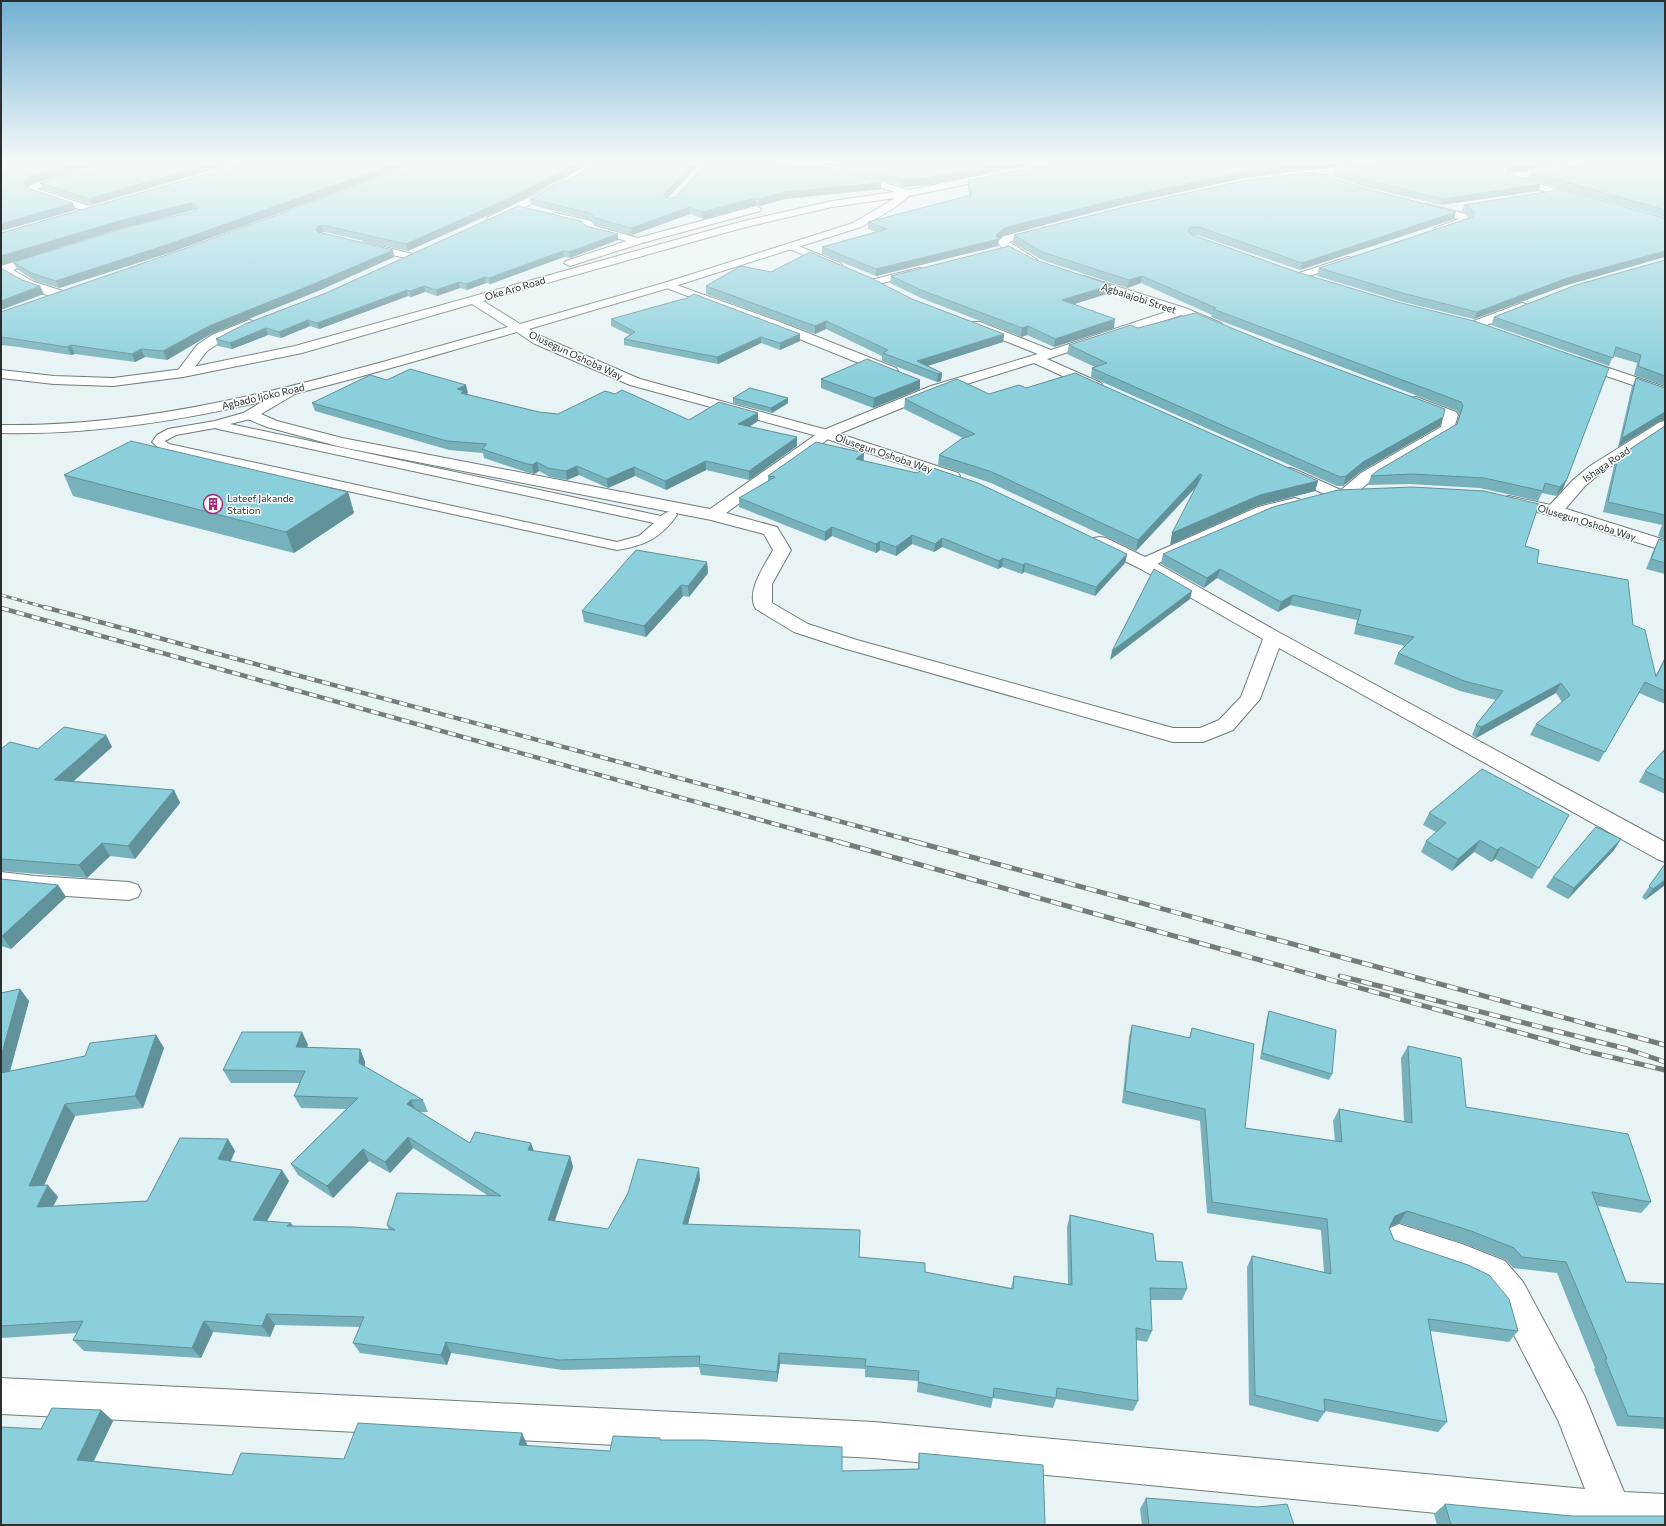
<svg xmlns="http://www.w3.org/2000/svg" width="1666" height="1526" font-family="Commissioner,sans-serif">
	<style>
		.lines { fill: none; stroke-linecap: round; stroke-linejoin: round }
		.lane-casing { stroke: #707a7b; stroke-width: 2 }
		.street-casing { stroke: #707a7b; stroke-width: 2 }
		.secondary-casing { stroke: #707a7b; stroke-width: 2 }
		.lane { fill: #fff; fill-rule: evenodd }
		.street { fill: #fff; fill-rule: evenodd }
		.secondary { fill: #fff; fill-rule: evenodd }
		.rail-far2-casing { stroke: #757c7d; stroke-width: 3 }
		.rail-far1-casing { stroke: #757c7d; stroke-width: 4.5 }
		.rail-casing { stroke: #757c7d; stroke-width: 5 }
		.rail-far2 { stroke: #fcffff; stroke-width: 2; stroke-dasharray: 5.5; stroke-linecap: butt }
		.rail-far1 { stroke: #fcffff; stroke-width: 3; stroke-dasharray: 8; stroke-linecap: butt }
		.rail { stroke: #fcffff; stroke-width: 3.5; stroke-dasharray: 11; stroke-linecap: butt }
		.wall { fill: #77b2bc }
		.shaded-wall { fill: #619199 }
		.building { fill: #8acfdb; stroke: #619199 }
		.labels { text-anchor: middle; stroke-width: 3; stroke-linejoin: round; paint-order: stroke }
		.far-street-label { font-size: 10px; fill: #2b2f30; stroke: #fcffff }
		.far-poi-label { font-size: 10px; fill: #2b2f30; stroke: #fcffff; text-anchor: start }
	</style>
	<rect width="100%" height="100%" fill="#e8f3f5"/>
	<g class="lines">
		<g class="lane-casing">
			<path id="lane" d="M250 411 254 412 256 415 254 418 230 424 661 516C666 512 668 511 675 512L677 515C661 538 644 546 617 550L165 451 161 450 152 442 157 435 168 429 215 421ZM215 428 218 429 654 523 639 536 617 542 169 444 165 441 176 435Z"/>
		</g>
		<g class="street-casing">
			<g id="street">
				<path d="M112 163H128L127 165 37 189 96 208 97 210 96 212H88L31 193 27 188 34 183Z"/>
				<path d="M589 163H599L587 173 562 189 496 221H488L487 219 488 217 555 185Z"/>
				<path d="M799 163H809L799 170 794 167Z"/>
				<path d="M1585 163H1611L1607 166 1519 178 1584 197 1586 199 1581 202 1516 183 1506 178 1508 174 1511 173Z"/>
				<path d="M1363 164 1366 165 1368 167 1366 169 1284 179 1279 176 1284 173Z"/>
				<path d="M852 173 911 191 913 193 908 196 849 178 847 176 849 174Z"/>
				<path d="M1427 204 1466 214 1471 220 1470 222 1443 232H1435L1434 230 1435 228 1459 219 1423 209 1422 207 1423 205Z"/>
				<path d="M756 206 761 209 760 211 642 243 570 266 564 263 566 261 627 241 587 230 583 225 551 218 550 216 555 213 587 220 591 221 595 226 638 238Z"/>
				<path d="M1042 226 1047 229 1046 231 1009 242 1036 259 1038 261 1036 263C1026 266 1003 250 997 242L1004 236Z"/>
				<path d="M364 242 413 254 415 256 409 259 360 247 359 245Z"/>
				<path d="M791 243 840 263 842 265 840 267H832L787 248 786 246 787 244Z"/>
				<path d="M43 253 47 254 49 256 47 258 13 270 34 282 63 291 65 294 63 297C48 300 14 280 1 272V266Z"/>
				<path d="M1348 257 1352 258 1354 260 1352 262 1300 279 1296 278 1294 276 1296 274Z"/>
				<path d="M919 268 923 269 925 271 923 273 875 285 871 284 869 282 871 280Z"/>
				<path d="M1084 276 1185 308 1221 323 1223 326 1221 329H1213L1181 315 1047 359 1101 383 1103 386 1101 389 1096 390 1091 389 1034 363 941 392 831 437 726 513 777 527 791 550 772 584V603L808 624 857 640 1173 728H1200L1219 720 1241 697 1263 639 1139 568 1136 564 1139 560 1145 559 1151 560 1280 633 1665 842V862L1657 859 1279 648 1260 699 1233 730 1203 742H1173L843 648 794 632 756 609C745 592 765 565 773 550L764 534 711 520 341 447 267 427 245 418 243 415 245 412 285 388 290 387 295 388 297 391 295 394 261 414 277 421 342 438 710 509 821 431 931 386 1038 354 972 328 970 325 972 322H980L1051 350 1169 311 1080 281 1078 279 1080 277Z"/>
				<path d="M668 282 780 322 896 368 898 371 896 374H886L772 328 664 287 662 285 664 283Z"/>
				<path d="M1522 303 1526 304 1528 307 1526 310 1479 328H1471L1469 325 1471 322Z"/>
				<path d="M249 320 253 321 255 324 253 327 222 341 207 351 188 376H178L176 373 197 345 212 335Z"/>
				<path d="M1579 358 1665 387V396L1574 365 1572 362 1574 359Z"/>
				<path d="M1416 397 1456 412 1458 415 1453 432 1373 479 1353 496 1347 498 1341 496 1335 498 1329 496 1284 476 1282 473 1284 470 1290 468 1296 470 1341 490 1361 473 1441 427 1443 417 1411 404 1409 401 1411 398Z"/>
				<path d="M1665 421V431L1602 472 1585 486 1560 515 1554 516 1548 515 1546 511 1548 507 1573 480 1590 466 1660 422Z"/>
				<path d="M1 872 35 876 129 882 138 885 141 891 138 897 129 900 35 894 1 890Z"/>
				<path d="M1399 1224 1462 1244 1505 1261 1523 1282 1585 1397 1624 1492 1665 1494V1525H1559L874 1458 1 1414V1378L874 1422 1585 1489 1558 1420 1499 1306 1481 1285 1460 1275 1388 1251 1383 1240 1388 1229Z"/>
			</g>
		</g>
		<g class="secondary-casing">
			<g id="secondary">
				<path d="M998 172 1001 173 1003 175 1001 177 909 196 893 209 861 227 672 287 529 329 543 337 640 379 831 431 958 473 960 476 958 479 952 481 946 479 821 437 630 385 533 343 517 332C349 379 177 437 1 433V425C174 428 343 372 508 327L472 304 302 353 183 377 113 386 54 384 1 378V370L54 376 113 378 183 369 295 346 740 222 832 201 908 190ZM895 198 853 223 664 283 520 324 483 301 742 228 832 207Z"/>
				<path d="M1509 496 1560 507 1665 540V551L1550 515 1503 504 1501 501 1503 498Z"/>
				<path d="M1295 498 1301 500 1303 503 1301 506 1270 515 1145 569 1139 568 1094 546 1091 542 1094 538 1100 537 1106 538 1145 557 1258 507Z"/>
			</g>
		</g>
		<use href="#lane" class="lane"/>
		<use href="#street" class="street"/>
		<use href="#secondary" class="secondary"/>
		<g class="rail-far2-casing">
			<path id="rail-far2" d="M1 595 48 608"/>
		</g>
		<g class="rail-far1-casing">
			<g id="rail-far1">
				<path d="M44 607 920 843"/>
				<path d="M1 608 843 843"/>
			</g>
		</g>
		<g class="rail-casing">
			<g id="rail">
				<path d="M839 842 1585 1051 1665 1070"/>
				<path d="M916 842 1665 1045"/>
				<path d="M1340 976 1627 1049 1665 1062"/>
			</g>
		</g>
		<use href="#rail-far2" class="rail-far2"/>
		<use href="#rail-far1" class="rail-far1"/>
		<use href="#rail" class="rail"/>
	</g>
	<g class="wall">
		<path d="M113 163 92 205 42 189 40 183Z"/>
		<path d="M244 163 175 251 59 288 35 281 17 269 13 262 196 211 194 210 129 226 1 265V233Z"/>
		<path d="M593 163H700L667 198 881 183V189L785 199 759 206 756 205 703 219 690 214 632 235 596 225 591 220 531 205 530 199 589 168Z"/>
		<path d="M799 163H1041L932 184 903 187 835 166Z"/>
		<path d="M1665 163V217L1527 179 1530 172Z"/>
		<path d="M582 168 513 204 408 251 324 232 320 233 393 250 394 257 318 291 211 334 167 360 145 357 135 362 75 354 71 355 19 347 1 345V312L181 250Z"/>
		<path d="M1334 169 1508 173 1510 175 1541 184 1538 191 1441 205 1365 187 1332 176Z"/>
		<path d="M1240 179 1126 204 1004 235 999 239 998 246 876 276 822 254V247L876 232 868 229V222L969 195 968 186V180Z"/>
		<path d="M1360 187 1454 219 1300 270 1197 235H1191L1297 272 1397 302 1563 489 1556 496 1542 493 1538 501 1480 488 1409 484 1368 485 1371 476 1457 425 1459 415 1457 411 1211 317 1212 315 1141 283 1127 288 1042 260 1013 243 1014 235Z"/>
		<path d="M1464 205 1665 218 1564 286 1474 319 1403 302 1317 276 1319 268 1471 217 1467 213 1462 211Z"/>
		<path d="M586 226 618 240 570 258 564 257 490 284 486 283 467 290 460 288 437 296 425 292 411 297 408 296 319 329 310 326 281 338 268 335 232 349 218 346 216 339Z"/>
		<path d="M1033 259 1111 285 1110 293 1074 304 1114 328 1054 347 1027 335 1021 337 921 298 890 283 891 276Z"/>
		<path d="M1665 260V386L1634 375 1637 363 1613 356 1609 366 1491 325 1494 317Z"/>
		<path d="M706 286 912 299 1004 334 1003 342 927 366 942 373 941 381 937 382 882 361V356L826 329 815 334 706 294Z"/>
		<path d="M611 319 800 341 780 350 761 343 718 364 624 345V339L630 335 611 326Z"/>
		<path d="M1138 328 1440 426 1360 472 1343 486H1337L1091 377 1092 368 1095 367 1067 354 1069 345Z"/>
		<path d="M1636 378 1665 388V420L1660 421 1618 447 1632 386Z"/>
		<path d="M821 379 920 389 873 408 821 388Z"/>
		<path d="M387 380 468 393 466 394 539 412 558 414 689 420 758 413V421L749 427 797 437V446L749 480 706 470 666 490 635 476 608 488 579 475 567 480 550 477 539 471 534 474 526 472 484 458 483 453 449 450 315 411 312 403Z"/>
		<path d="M1026 388 1318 481 1315 491 1257 506 1170 545 1196 486 1136 551 991 483 938 465 939 455 963 438 904 409 905 399 989 394Z"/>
		<path d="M733 398 788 403 772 413 733 403Z"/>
		<path d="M1665 426V539L1658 536 1662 525 1603 512 1614 466 1618 457Z"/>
		<path d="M864 453V461L1127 554 1125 563 1095 596 1024 572 1022 574 1002 567 998 569 942 547 934 552 912 544 896 556 880 550 876 553 832 536 825 541 739 507V498L768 481V476Z"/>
		<path d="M64 475 348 492 354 513 294 553 73 496Z"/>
		<path d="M1659 539 1665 541V574L1646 569 1654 549Z"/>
		<path d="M1525 546 1537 563 1633 625 1656 675 1665 657V704L1639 693 1599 762 1530 735 1536 724 1562 702 1556 693 1476 738 1472 735 1476 725 1496 700 1460 691 1394 664 1398 653 1405 646 1354 634 1357 620 1290 605 1278 612 1217 578 1204 588 1161 564 1163 554Z"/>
		<path d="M707 562 708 573 689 597 683 596 646 637 584 622 582 611Z"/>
		<path d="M106 735 112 747 74 781 174 790 180 803 135 859 110 856 87 878 1 871V749H38Z"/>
		<path d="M1665 749V794L1639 782 1645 771Z"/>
		<path d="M1429 813 1569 815 1532 879 1495 859 1491 862 1474 852 1452 871 1421 852 1426 841 1436 832 1423 825Z"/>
		<path d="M1621 839 1614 850 1568 899 1546 887 1553 877Z"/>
		<path d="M1665 864V885L1645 900 1642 897Z"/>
		<path d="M1 879 58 885 66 897 11 949 1 946Z"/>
		<path d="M20 989 29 1001 10 1071 85 1056 156 1035 164 1048 143 1108 75 1116 44 1185 58 1197 53 1206 147 1201 228 1139 235 1151 231 1161 289 1181 267 1221 293 1227 389 1230 387 1225 487 1195 413 1148 390 1173 369 1161 333 1198 298 1175 291 1164 346 1109 301 1108 294 1096 300 1083H231L223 1070 302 1032 308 1045 307 1047 360 1049 365 1062V1067L423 1100 428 1112H420L470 1143 570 1156 573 1167 555 1221 608 1229 700 1179 688 1224 859 1257 925 1272 1011 1288 1014 1276 1068 1284 1067 1227 1070 1215 1156 1261 1187 1289 1182 1300H1151L1152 1331 1147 1342 1136 1340 1138 1401 1133 1411 1056 1399 1053 1408 993 1398 991 1408 917 1392 918 1381 865 1377V1369L780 1364 777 1382 701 1375 699 1367 562 1370 451 1353 447 1365 360 1353 353 1343 360 1327 275 1325 270 1337 213 1332 201 1358 84 1351 73 1340 77 1333 1 1338V993Z"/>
		<path d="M1269 1011 1332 1074 1329 1080 1260 1059 1267 1017Z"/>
		<path d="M1132 1025 1189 1038 1192 1028 1245 1128 1335 1141 1333 1121 1339 1109 1404 1122 1401 1058 1408 1046 1466 1107 1651 1202 1641 1213 1598 1206 1626 1282 1665 1284V1429L1617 1426 1594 1369 1595 1368 1557 1273 1513 1268 1506 1260 1462 1243 1399 1223 1389 1227V1228L1394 1240 1518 1331 1509 1342 1430 1331 1447 1422 1438 1432 1325 1411V1412L1318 1422 1249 1405 1247 1267 1252 1256 1324 1272 1321 1230 1207 1213 1200 1121 1122 1103 1129 1037Z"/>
		<path d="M101 1410 113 1421 94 1461 232 1475 344 1459 527 1444V1446L610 1451 661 1440 842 1471 918 1469 919 1453 1045 1525H1L41 1429Z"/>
		<path d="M1146 1498 1294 1525H1142L1140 1509Z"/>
		<path d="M1445 1504 1572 1516 1665 1525H1437L1434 1514Z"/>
	</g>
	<g class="shaded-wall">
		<path d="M78 163H105L34 182 26 188 23 181 31 175Z"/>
		<path d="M212 163H236L92 205 89 199Z"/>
		<path d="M397 163H416L175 251 59 288 56 281Z"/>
		<path d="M578 163H587L582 168 513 204 408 251 406 244Z"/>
		<path d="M694 163H700L665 201 664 194Z"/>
		<path d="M1009 163H1041L932 184 903 187V180Z"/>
		<path d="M1312 163H1360L1240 179 1126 204 1004 235 999 239 998 246 876 276V269L1004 228 1127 197 1241 172Z"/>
		<path d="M1531 163H1572L1508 173 1507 172 1510 166Z"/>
		<path d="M881 183V189L785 199 759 206 758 199 785 192Z"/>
		<path d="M1541 184 1538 191 1441 205 1443 199Z"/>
		<path d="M755 198 756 205 703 219 702 212Z"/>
		<path d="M73 203 76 210 1 231V224Z"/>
		<path d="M191 203 194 210 129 226 1 265V256L126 219Z"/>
		<path d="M690 207V214L632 235 631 228Z"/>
		<path d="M1456 212 1454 219 1300 270 1302 263Z"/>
		<path d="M322 225 324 232 320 233 318 237 316 230 318 226Z"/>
		<path d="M618 234V240L570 258 569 252Z"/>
		<path d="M393 250 394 257 318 291 211 334 167 360 163 351 209 326Z"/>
		<path d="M563 251 564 257 490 284 489 278Z"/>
		<path d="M1665 251V257L1564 286 1474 319 1477 312 1567 278Z"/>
		<path d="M1142 276 1141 283 1127 288 1129 280Z"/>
		<path d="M485 277 486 283 467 290 466 284Z"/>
		<path d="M459 282 460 288 437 296 436 290Z"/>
		<path d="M1111 285 1110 293 1061 308 1062 300Z"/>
		<path d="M40 286 44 294 1 310V301Z"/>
		<path d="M424 286 425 292 411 297 410 291Z"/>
		<path d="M407 290 408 296 319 329 317 323Z"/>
		<path d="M1115 319 1114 328 1054 347 1055 339Z"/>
		<path d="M308 320 310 326 281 338 279 332Z"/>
		<path d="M826 321V329L815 334V326Z"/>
		<path d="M1028 326 1027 335 1021 337 1022 328Z"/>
		<path d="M266 328 268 335 232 349 230 343Z"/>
		<path d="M800 334V341L780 350V343Z"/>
		<path d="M1004 334 1003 342 921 368 917 361Z"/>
		<path d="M761 337V343L718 364 717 357Z"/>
		<path d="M71 345 75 354 71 355 67 347Z"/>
		<path d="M141 349 145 357 135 362 132 354Z"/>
		<path d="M942 373 941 381 937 382 938 374Z"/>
		<path d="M920 380V389L873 408 874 398Z"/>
		<path d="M466 385 468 393 465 395 466 400 457 389Z"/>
		<path d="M788 398V403L772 413 771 408Z"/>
		<path d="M1664 412H1665V420L1660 421 1618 447 1622 438Z"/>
		<path d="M758 413V421L739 433 738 424Z"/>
		<path d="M1443 417 1440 426 1360 472 1343 486 1346 476 1363 462Z"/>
		<path d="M797 437V446L749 480V471Z"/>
		<path d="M864 453 863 461 856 459Z"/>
		<path d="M706 461V470L666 490 665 481Z"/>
		<path d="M537 462 539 471 534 474 532 465Z"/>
		<path d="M577 466 579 475 567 480 566 471Z"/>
		<path d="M634 467 635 476 608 488 607 479Z"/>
		<path d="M1200 474 1198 485 1136 551 1138 540Z"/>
		<path d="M1567 479 1563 489 1556 496 1560 487Z"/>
		<path d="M1318 481 1315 491 1257 506 1170 545 1172 533 1260 495Z"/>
		<path d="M348 492 354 513 294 553 286 532Z"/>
		<path d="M832 527V536L825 541V532Z"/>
		<path d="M912 535V544L896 556V547Z"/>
		<path d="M942 538V547L934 552 935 544Z"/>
		<path d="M880 541V550L876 553V544Z"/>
		<path d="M1127 554 1125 563 1095 596 1096 587Z"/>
		<path d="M1003 558 1002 567 998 569 999 561Z"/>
		<path d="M707 562 708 573 689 597 688 586Z"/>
		<path d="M1025 563 1024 572 1022 574 1023 565Z"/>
		<path d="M1220 569 1217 578 1204 588 1207 578Z"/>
		<path d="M681 585 683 596 646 637 644 626Z"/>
		<path d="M1192 591 1190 599 1110 660 1112 651Z"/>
		<path d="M1293 595 1290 605 1278 612 1281 602Z"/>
		<path d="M1561 683 1556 693 1476 738 1481 727Z"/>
		<path d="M106 735 112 747 61 792 54 780Z"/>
		<path d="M174 790 180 803 135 859 128 846Z"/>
		<path d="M1621 839 1614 850 1568 899 1574 888Z"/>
		<path d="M1480 840 1474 852 1452 871 1458 859Z"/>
		<path d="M102 843 110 856 87 878 79 865Z"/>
		<path d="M1501 847 1495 859 1491 862 1497 850Z"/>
		<path d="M1665 880V885L1645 900 1653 889Z"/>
		<path d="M58 885 66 897 11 949 2 936Z"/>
		<path d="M20 989 29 1001 6 1086 1 1081V1056Z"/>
		<path d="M302 1032 308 1045 302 1059 296 1047Z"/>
		<path d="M156 1035 164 1048 143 1108 135 1096Z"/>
		<path d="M360 1049 365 1062V1075L359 1063Z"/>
		<path d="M411 1100 416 1112 407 1104Z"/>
		<path d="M65 1104 75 1116 39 1197 29 1186Z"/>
		<path d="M408 1137 413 1148 390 1173 385 1162Z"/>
		<path d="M228 1139 235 1151 226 1171 218 1159Z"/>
		<path d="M531 1143 535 1154 528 1150Z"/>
		<path d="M363 1149 369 1161 333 1198 327 1186Z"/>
		<path d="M570 1156 573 1167 551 1231 548 1220Z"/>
		<path d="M699 1168 700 1179 685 1235 683 1224Z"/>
		<path d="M282 1170 289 1181 261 1232 253 1220Z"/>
		<path d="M48 1185 58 1197 47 1219 37 1207Z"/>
		<path d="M1407 1211 1399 1223 1387 1228 1395 1216Z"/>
		<path d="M291 1223 298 1234 287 1226Z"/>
		<path d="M267 1314 275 1325 270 1337 262 1326Z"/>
		<path d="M204 1321 213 1332 201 1358 192 1348Z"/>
		<path d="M446 1342 451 1353 447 1365 441 1355Z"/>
		<path d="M779 1353 780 1364 777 1382V1372Z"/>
		<path d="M101 1410 113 1421 89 1470 77 1460Z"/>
		<path d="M522 1433 527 1444 524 1456 519 1445Z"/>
	</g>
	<g class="building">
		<path d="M1 163H78L31 175 23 181 28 188 73 203 1 224Z"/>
		<path d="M113 163H212L89 199 40 183Z"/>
		<path d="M244 163H397L172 243 56 281 31 273 13 262 135 225 196 211 198 207 191 203 126 219 1 256V233Z"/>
		<path d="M419 163H578L512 197 406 244 322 225 318 226 316 230 318 232 393 250 316 283 209 326 163 351 141 349 132 354 71 345 67 347 15 339 1 337V312L181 250Z"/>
		<path d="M593 163H694L664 194 666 198H675L706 163H755L834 168 881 183 785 192 758 199 755 198 702 212 690 207 631 228 595 218 590 213 530 199 589 168Z"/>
		<path d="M848 163H1009L932 177 903 180Z"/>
		<path d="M1058 163H1312L1241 172 1127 197 1004 228 996 235 999 239 876 269 822 247 887 229 868 222 971 195 968 180Z"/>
		<path d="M1383 163H1531L1510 166 1507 172 1510 175 1541 184 1443 199 1367 180 1334 169Z"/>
		<path d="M1594 163H1665V210L1530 172Z"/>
		<path d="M1313 172 1360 187 1456 212 1302 263 1199 227H1190L1188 231 1190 234 1297 272 1397 302 1474 321 1609 368 1567 479 1560 487 1545 483 1543 491 1484 478 1412 474 1371 476 1377 471 1457 424 1463 406 1461 402 1213 309 1216 308 1142 276 1129 280 1042 252 1014 235 1128 206 1242 181Z"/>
		<path d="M1557 188 1665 218V251L1567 278 1477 312 1406 294 1319 268 1473 217 1474 212 1469 206 1464 205 1552 191Z"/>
		<path d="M518 206 581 221 586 226 618 234 569 252 563 251 489 278 485 277 466 284 459 282 436 290 424 286 410 291 407 290 317 323 308 320 279 332 266 328 230 343 216 339 245 324 326 293Z"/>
		<path d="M1009 246 1033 259 1111 285 1062 300 1115 319 1055 339 1028 326 1022 328 921 290 891 276Z"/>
		<path d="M810 252 871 278 912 299 1004 334 917 361 942 373 938 374 883 353 888 350 826 321 815 326 706 286 741 266 771 272Z"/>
		<path d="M1665 260V376L1638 366 1641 355 1616 347 1613 358 1494 317 1576 285Z"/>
		<path d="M1 268 22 280 40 286 1 301Z"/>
		<path d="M694 294 800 334 780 343 761 337 717 357 624 339 635 332 611 319 683 299H685Z"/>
		<path d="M1195 313 1278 347 1445 409 1443 417 1363 462 1346 476 1340 477 1092 368 1107 363 1069 345 1131 325 1138 328Z"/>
		<path d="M867 359 920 380 874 398 821 379Z"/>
		<path d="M410 369 466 385 457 389 464 391 461 393 539 412 558 414 605 391 615 394 622 390 689 420 719 402 758 413 738 424 797 437 749 471 706 461 665 481 634 467 607 479 577 466 566 471 548 468 537 462 532 465 524 463 482 449 487 444 447 441 312 403 370 375 387 380Z"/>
		<path d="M1075 373 1318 481 1260 495 1172 533 1202 475 1200 474 1138 540 992 472 939 455 961 439 975 434 905 399 957 379 989 394 1019 385 1026 388Z"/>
		<path d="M1636 378 1665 388V412L1622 438Z"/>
		<path d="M750 388 788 398 771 408 733 398Z"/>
		<path d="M1665 426V515L1608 502 1618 457Z"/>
		<path d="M131 441 348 492 286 532 64 475Z"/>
		<path d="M816 442 864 453 856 459 917 473 927 466 978 483 1127 554 1096 587 1025 563 1023 565 1003 558 999 561 942 538 935 544 912 535 896 547 880 541 876 544 832 527 825 532 739 498 775 477 768 476Z"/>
		<path d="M1412 487 1484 491 1539 504 1525 546 1539 550 1537 563 1628 580 1633 625 1645 630 1656 677 1665 659V691L1645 682 1605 752 1536 724 1570 695 1561 683 1481 727 1476 725 1503 691 1464 681 1398 653 1414 637 1357 624 1361 610 1293 595 1281 602 1220 569 1207 578 1163 554 1273 507 1338 490Z"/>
		<path d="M1659 539 1665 541V563L1651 559Z"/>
		<path d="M636 550 707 562 688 586 681 585 644 626 582 611Z"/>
		<path d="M1154 569 1192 591 1112 651Z"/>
		<path d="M64 727 106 735 54 780 174 790 128 846 102 843 79 865 1 859V749L10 742 38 749Z"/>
		<path d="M1665 749V780L1645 771Z"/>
		<path d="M1482 769 1569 815 1539 868 1501 847 1497 850 1480 840 1458 859 1426 841 1446 823 1429 813Z"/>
		<path d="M1596 827 1621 839 1574 888 1553 877Z"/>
		<path d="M1665 864V880L1653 889 1649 886Z"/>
		<path d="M1 879 58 885 2 936 1 935Z"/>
		<path d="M20 989 1 1056V993Z"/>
		<path d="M1269 1011 1336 1030 1332 1074 1262 1053Z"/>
		<path d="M1132 1025 1190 1038 1192 1028 1254 1044 1245 1128 1342 1142 1339 1109 1412 1123 1408 1046 1461 1058 1466 1107 1628 1134 1651 1202 1592 1192 1626 1282 1665 1284V1418L1628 1416 1605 1359H1607L1566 1262 1522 1257 1514 1248 1471 1231 1407 1211 1395 1216 1389 1228 1394 1240 1468 1265 1489 1275 1509 1299 1518 1331 1428 1319 1447 1422 1324 1399 1325 1412 1255 1395 1252 1256 1331 1274 1327 1219 1212 1202 1205 1109 1125 1091Z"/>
		<path d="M242 1032H302L296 1047 360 1049 359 1063 423 1100H411L407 1104 470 1143 475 1132 531 1143 528 1150 570 1156 548 1220 608 1229 628 1193 638 1159 699 1168 683 1224 860 1230 859 1257 925 1263V1272L1013 1289 1014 1276 1072 1285 1070 1215 1153 1234 1156 1261 1182 1262 1187 1289 1150 1288 1152 1331 1136 1328 1138 1401 1057 1388 1056 1398 994 1388 993 1398 918 1382 919 1371 865 1366 866 1359 779 1353 777 1372 699 1364 700 1356 559 1360 446 1342 441 1355 353 1343 364 1317 267 1314 262 1326 204 1321 192 1348 73 1340 83 1321 1 1326V1073L85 1056 90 1043 156 1035 135 1096 65 1104 29 1186 48 1185 37 1207 147 1201 180 1138 228 1139 218 1159 282 1170 253 1220 291 1223 287 1226 354 1227 395 1230 387 1225 397 1193 501 1196 408 1137 385 1162 363 1149 327 1186 291 1164 358 1098 294 1096 305 1071 223 1070Z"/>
		<path d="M52 1408 101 1410 77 1460 232 1475 241 1453 344 1459 358 1423 522 1433 519 1445 610 1451 613 1436 660 1438V1440H703L842 1447V1471L919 1469V1453L1043 1465 1045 1525H1V1427L41 1429Z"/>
		<path d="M1146 1498 1258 1507 1287 1504 1294 1525H1149Z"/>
		<path d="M1445 1504 1572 1516H1665V1525H1451Z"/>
	</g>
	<linearGradient id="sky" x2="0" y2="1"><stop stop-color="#72afd2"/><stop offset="0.43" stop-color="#f5fafa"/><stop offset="1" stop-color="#f5fafa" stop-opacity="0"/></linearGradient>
	<rect width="1666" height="377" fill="url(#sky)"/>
	<defs>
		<g id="building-ring" transform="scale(1)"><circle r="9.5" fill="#fcffff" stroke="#a42779" stroke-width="1.5"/><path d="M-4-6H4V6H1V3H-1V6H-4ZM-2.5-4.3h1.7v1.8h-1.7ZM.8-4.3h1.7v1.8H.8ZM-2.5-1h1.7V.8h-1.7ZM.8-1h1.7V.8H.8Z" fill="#a42779"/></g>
	</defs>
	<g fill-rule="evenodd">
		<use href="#building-ring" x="213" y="504"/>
	</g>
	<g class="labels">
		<g class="far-street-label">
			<text transform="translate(515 288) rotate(-16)" y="4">Oke Aro Road</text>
			<text transform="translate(1139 298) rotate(18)" y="4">Agbalajobi Street</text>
			<text transform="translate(576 355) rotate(25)" y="4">Olusegun Oshoba Way</text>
			<text transform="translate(263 396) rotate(-13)" y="4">Agbado Ijoko Road</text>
			<text transform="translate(884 453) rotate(19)" y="4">Olusegun Oshoba Way</text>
			<text transform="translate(1606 464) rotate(-34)" y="4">Ishaga Road</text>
			<text transform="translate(1587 522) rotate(17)" y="4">Olusegun Oshoba Way</text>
		</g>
		<g class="far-poi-label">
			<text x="227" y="502">Lateef Jakande<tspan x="227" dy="12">Station</tspan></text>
		</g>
	</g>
	<rect width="1666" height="1526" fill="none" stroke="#2b2f30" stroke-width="4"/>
</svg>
